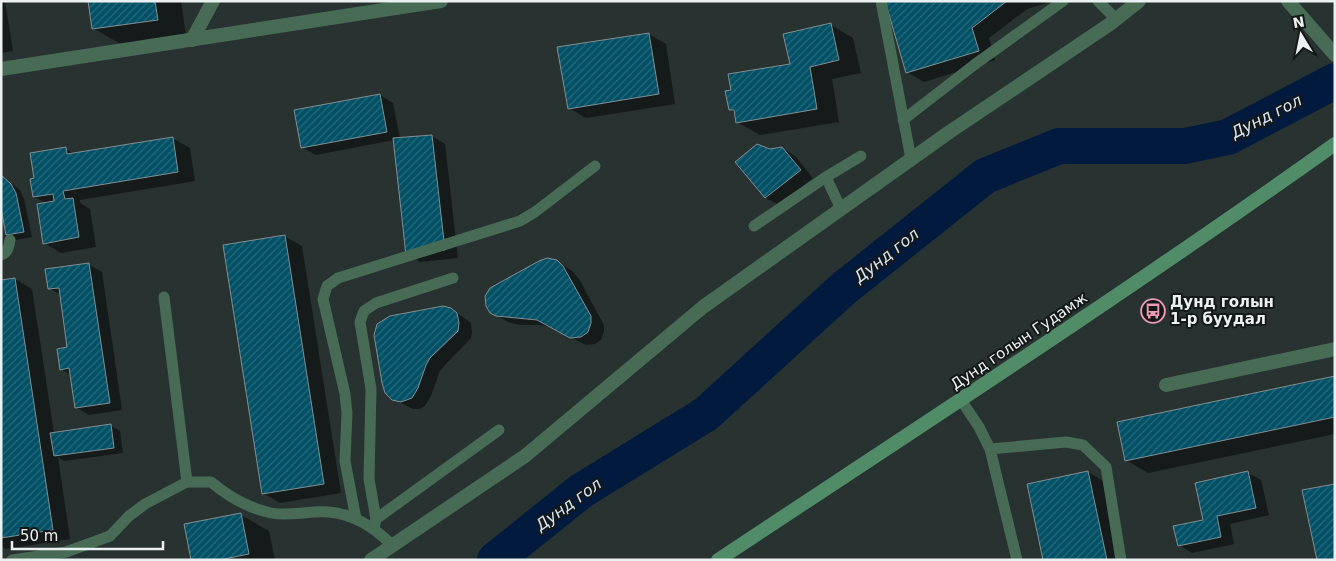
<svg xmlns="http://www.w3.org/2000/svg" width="1336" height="561" font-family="'DejaVu Sans',sans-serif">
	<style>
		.shadow { fill: #0007 }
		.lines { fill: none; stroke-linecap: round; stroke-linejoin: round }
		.river { stroke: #021a3d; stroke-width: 36 }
		.building { fill: url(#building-hatch); stroke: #838e92 }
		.service { stroke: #476b54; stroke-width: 11 }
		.minor { stroke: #476b54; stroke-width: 14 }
		.tertiary { stroke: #476b54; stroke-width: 14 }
		.secondary { stroke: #508c68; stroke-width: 14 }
		.labels { text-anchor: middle; stroke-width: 4; stroke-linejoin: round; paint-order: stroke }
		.poi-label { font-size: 15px; font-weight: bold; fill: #ebf1f1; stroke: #141918; text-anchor: start }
		.street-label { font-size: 15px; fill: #ebf1f1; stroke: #141918 }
		.water-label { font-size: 16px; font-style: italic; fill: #d8e6f9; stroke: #141918 }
	</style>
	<defs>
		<pattern id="building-hatch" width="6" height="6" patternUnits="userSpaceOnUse" patternTransform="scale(1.25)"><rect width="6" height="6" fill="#025065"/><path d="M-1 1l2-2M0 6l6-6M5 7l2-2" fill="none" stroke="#276a7c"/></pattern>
	</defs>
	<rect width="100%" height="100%" fill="#283231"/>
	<g class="shadow">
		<path d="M1 1H5L13 51 1 53Z"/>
		<path d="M89 1H181L186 36 122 45 93 28Z"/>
		<path d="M886 1H1054L1027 9 989 38 995 60 924 82 907 72Z"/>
		<path d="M831 25 853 38 861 73 832 79 839 122 760 135 737 122 735 113 730 110 732 91 791 65Z"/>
		<path d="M649 34 666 44 675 104 586 118 569 108Z"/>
		<path d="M380 95 393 103 400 138 432 136 445 144 458 258 420 262 407 254 394 140 316 155 302 147Z"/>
		<path d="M172 138 190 148 195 181 80 200V203L90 209 96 247 61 253 44 243 46 203 34 197 36 179 65 149 75 154Z"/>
		<path d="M782 148 795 156 813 178 779 205 766 198 737 162 770 150Z"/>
		<path d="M1 176 20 190 24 199 32 237 16 240 7 234Z"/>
		<path d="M284 236 302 246 341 493 280 503 263 493Z"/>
		<path d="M557 262 571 270 579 279 604 325V331L601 340 595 344 586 345 551 327 539 325H519L508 322 494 314Z"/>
		<path d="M88 264 102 272 122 410 89 415 76 407 71 375 61 369 69 349 61 295 49 288Z"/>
		<path d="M15 279 32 289 54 433 111 426 120 431 123 453 64 461 58 457 70 539 6 549 1 546V281Z"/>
		<path d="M452 310 466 319 471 323 472 332 471 338 444 366 439 373 431 396 425 406 420 409H413L388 396Z"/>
		<path d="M1335 378V434L1148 473 1126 460Z"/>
		<path d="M1088 472 1110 485 1126 560H1044Z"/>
		<path d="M1248 473 1261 480 1269 515 1230 524 1234 544 1192 553 1179 545 1205 521Z"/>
		<path d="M241 515 269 531 275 560H192Z"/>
	</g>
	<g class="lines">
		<path class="river" d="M495 560 581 491 706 414 843 289 985 176 1059 146H1185L1228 137 1335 81"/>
	</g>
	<g class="building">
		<path d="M88 1H155L158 20 92 29Z"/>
		<path d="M885 1H1007L972 28 979 51 906 73Z"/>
		<path d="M831 23 839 60 810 67 817 109 736 123 734 110H729L725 91 731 90 728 74 790 64 783 34Z"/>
		<path d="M649 33 659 94 568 109 557 47Z"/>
		<path d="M380 94 387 132 301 148 294 110Z"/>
		<path d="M432 135 445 250 406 255 393 138Z"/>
		<path d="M173 137 178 172 63 191 65 199 73 198 79 237 43 244 37 204 54 201 53 194 33 197 30 179 34 178 30 153 66 147 67 154Z"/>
		<path d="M757 144 770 149 782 147 801 170 765 198 735 162Z"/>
		<path d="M1 175 11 184 16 193 24 232 6 235 1 208Z"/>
		<path d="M285 235 324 484 262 494 223 245Z"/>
		<path d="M547 258 557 260 563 266 591 316V323L588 332 581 337 570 338 537 320 496 316 490 313 486 306 485 296 490 288 539 261Z"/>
		<path d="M89 263 110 403 75 408 69 368 60 370 57 349 67 347 59 288 48 289 45 269Z"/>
		<path d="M15 278 53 530 1 538V280Z"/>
		<path d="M443 306 451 308 457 313 459 323 458 331 430 358 426 365 418 388 412 398 401 402 392 400 385 393 382 383 374 335 377 324 390 316Z"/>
		<path d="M1335 376V417L1125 461 1117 422Z"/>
		<path d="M111 424 114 448 54 456 50 433Z"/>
		<path d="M1088 471 1107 560H1043L1027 484Z"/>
		<path d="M1248 471 1256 508 1217 516 1221 537 1178 546 1173 526 1203 520 1195 483Z"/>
		<path d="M1335 484V560H1317L1302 490Z"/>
		<path d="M241 513 249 554 219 560H191L184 524Z"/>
	</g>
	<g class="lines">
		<g class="service">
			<path d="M881 1 911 159"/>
			<path d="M1098 1 1116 19"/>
			<path d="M903 120 974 65 1063 1"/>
			<path d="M841 209 826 177 861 156"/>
			<path d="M754 226 826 177"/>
			<path d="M1 255C8 253 9 246 10 240"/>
			<path d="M961 400 979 427 990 449 1017 560"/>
			<path d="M990 449 1066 442 1083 445 1106 467 1121 560"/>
			<path d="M187 482H211C229 497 248 508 271 513 290 517 310 510 329 512 353 514 375 528 392 545"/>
			<path d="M356 519 345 461 347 413 345 394 323 299 327 286 338 278 520 221 535 212 595 166"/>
			<path d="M376 519 499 430"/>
			<path d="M374 529 376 519 369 479 371 389 360 322 364 311 376 303 453 278"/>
			<path d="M12 560 66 552 110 536 129 516 145 504 187 482 164 297"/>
		</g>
		<g class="minor">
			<path d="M192 40 213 1"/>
			<path d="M1 69 441 1"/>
			<path d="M1166 385 1335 349"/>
		</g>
		<g class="tertiary">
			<path d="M1288 1 1335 55"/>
			<path d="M371 560 525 456 703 307 948 133 1110 24 1139 1"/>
		</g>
		<path class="secondary" d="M718 560C925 423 1133 288 1335 144"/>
	</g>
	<defs>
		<g id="bus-ring" transform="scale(1.25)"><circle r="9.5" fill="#141918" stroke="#f09ab6" stroke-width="1.5"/><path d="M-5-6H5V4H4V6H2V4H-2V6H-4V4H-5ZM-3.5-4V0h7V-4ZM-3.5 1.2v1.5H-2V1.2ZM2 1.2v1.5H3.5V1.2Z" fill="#f09ab6"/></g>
	</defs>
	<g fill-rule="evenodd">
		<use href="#bus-ring" x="1153" y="311"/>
	</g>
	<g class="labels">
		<g class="poi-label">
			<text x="1170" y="307">Дунд голын<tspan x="1170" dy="17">1-р буудал</tspan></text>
		</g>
		<g class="street-label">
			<text transform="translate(1019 341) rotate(-34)" y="5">Дунд голын Гудамж</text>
		</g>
		<g class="water-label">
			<text transform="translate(1266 116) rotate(-27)" y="6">Дунд гол</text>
			<text transform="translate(886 255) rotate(-38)" y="6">Дунд гол</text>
			<text transform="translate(568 504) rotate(-36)" y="6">Дунд гол</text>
		</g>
	</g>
	<rect width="1336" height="561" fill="none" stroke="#ebf1f1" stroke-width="5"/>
	<g transform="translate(1301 35) rotate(350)" stroke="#141918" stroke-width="4" paint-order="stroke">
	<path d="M0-4L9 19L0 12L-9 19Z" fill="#ebf1f1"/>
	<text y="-8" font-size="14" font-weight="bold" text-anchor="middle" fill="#ebf1f1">N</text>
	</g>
	<path d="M12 541v8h151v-8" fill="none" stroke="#ebf1f1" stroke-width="2.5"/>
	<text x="20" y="541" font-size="15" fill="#ebf1f1" stroke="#141918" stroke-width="4" paint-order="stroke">50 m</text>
</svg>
